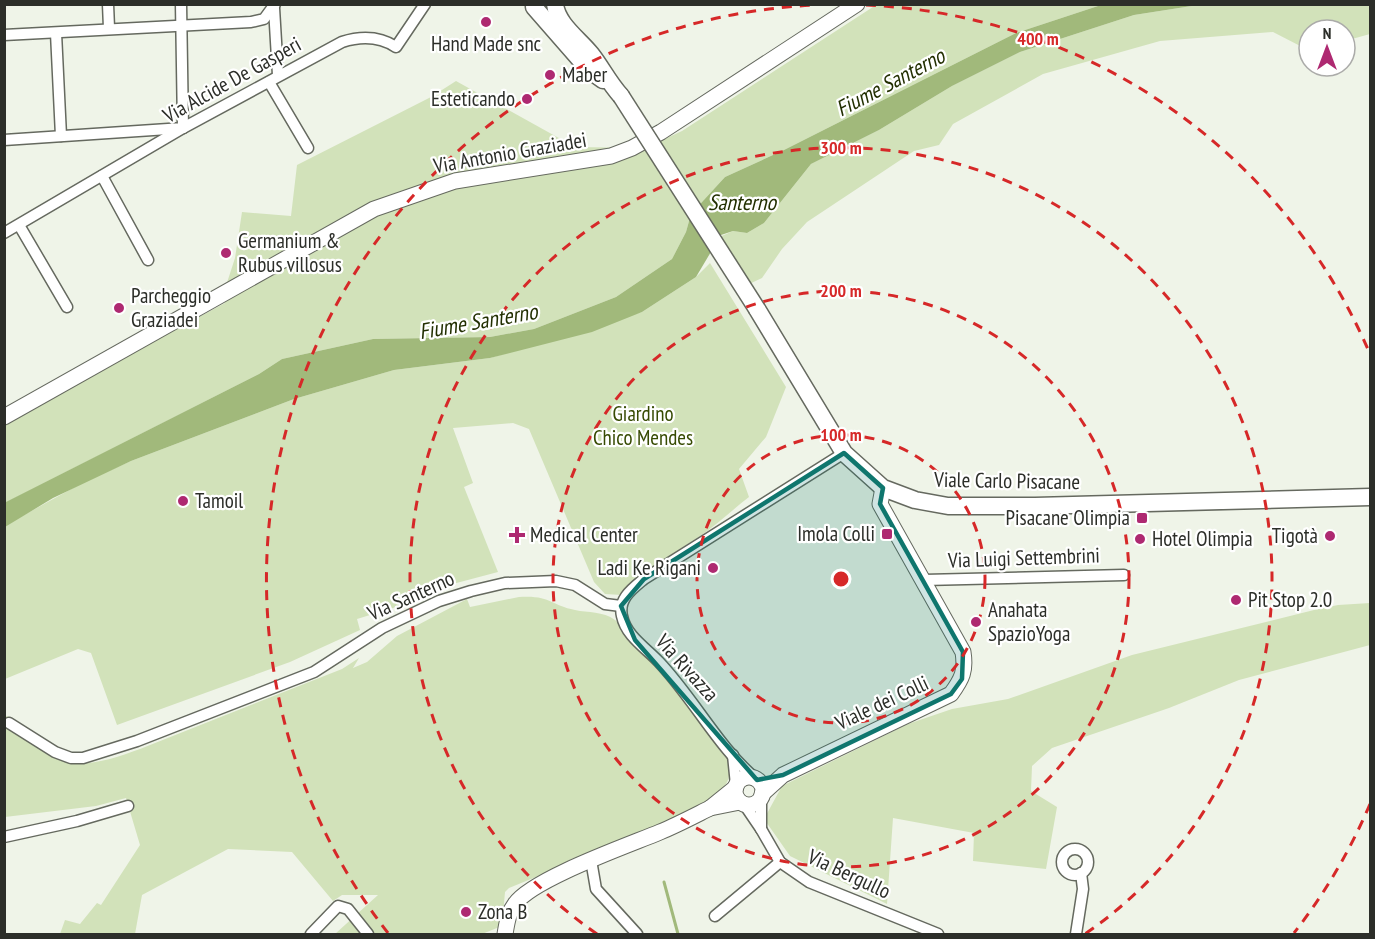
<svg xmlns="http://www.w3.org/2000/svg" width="1375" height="939" font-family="'PT Sans Narrow',sans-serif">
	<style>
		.green { fill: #d2e2ba }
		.water { fill: #a1b97b }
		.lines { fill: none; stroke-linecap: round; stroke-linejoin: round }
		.stream { stroke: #a1b97b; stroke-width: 3 }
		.street-casing { stroke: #65695f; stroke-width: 13 }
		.secondary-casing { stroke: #65695f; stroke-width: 17 }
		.primary-casing { stroke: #65695f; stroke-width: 19 }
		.street { stroke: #fff; stroke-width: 10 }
		.secondary { stroke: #fff; stroke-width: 15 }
		.primary { stroke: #fff; stroke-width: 16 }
		.primary-bridge-casing { stroke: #65695f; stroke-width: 19; stroke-linecap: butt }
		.primary-bridge { stroke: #fff; stroke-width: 16 }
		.marked { fill: #0f766e; fill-opacity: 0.2; stroke: #0f766e; stroke-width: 4.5; stroke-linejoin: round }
		.ring { fill: none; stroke: #d62828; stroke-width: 3; stroke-dasharray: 10 8 }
		.poi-dot { fill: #ae2971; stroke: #fff; stroke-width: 2 }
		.labels { text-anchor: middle; stroke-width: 4.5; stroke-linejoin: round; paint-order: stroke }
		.poi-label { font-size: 21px; fill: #2c2e29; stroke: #fff; text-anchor: start }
		.street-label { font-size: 21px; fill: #2c2e29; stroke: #fff }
		.park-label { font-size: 21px; fill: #374b03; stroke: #fff }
		.water-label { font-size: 22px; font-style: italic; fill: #222f01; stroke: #fff }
		.centre { fill: #d62828; stroke: #fff; stroke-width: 3 }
		.ring-label { font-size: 18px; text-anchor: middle; font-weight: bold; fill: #d62828; stroke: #fff; stroke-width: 4.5; stroke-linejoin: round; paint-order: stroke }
	</style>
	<rect width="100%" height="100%" fill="#eff4e8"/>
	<g class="green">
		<path d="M876 5H1101L1016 33 784 150 725 177 691 214 686 232 672 259 616 297 534 329 490 337 373 339 282 359 259 374 5 503 4 422 225 303 223 295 235 258 242 212 291 216 297 165 431 97 456 81 575 147 645 148 682 131Z"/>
		<path d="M1198 5H1370V34L1345 41V30H1309L1308 50 1273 32 1160 41 1043 74 953 124 939 145 914 151 807 222 782 249 762 278 747 285 717 238 733 231 747 233 764 223 811 164 879 130 952 86 1020 52 1134 15Z"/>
		<path d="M710 263 786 387 766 437 739 469 749 497C732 510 716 526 697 538 671 555 644 571 622 595L605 594 594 582 529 429 513 423 453 428 473 483 464 487 498 572 430 590 432 596 357 619 360 630 290 662 117 725 91 653 78 649 5 679 4 527 15 520 84 482 131 461 294 399 394 370 490 358 642 312 696 277Z"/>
		<path d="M519 597C551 595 550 605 575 610 588 613 603 611 615 620 628 629 723 745 727 758 729 763 730 775 728 780 717 810 603 849 571 859L553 870 509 888 505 892 502 926 482 934H335L378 895H342L333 901 292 852 228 849 142 895 135 934H60L65 920 80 924 97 903 101 905 140 845 126 798 96 806 5 817 4 715 12 718 9 723 69 763C92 766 118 757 140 749L342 669 359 658 353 668 367 662 397 636 467 599 470 607Z"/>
		<path d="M1370 603V645L1239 680 1169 708 1052 748 1032 766 1031 791 1057 807 1046 869 973 861 974 833 893 818 887 904 790 856 764 819 782 786 908 724 952 709 1008 699 1132 655 1314 610 1338 605Z"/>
	</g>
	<path class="water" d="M1101 5H1198L1134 15 1020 52 952 86 879 130 811 164 764 223 747 233 733 231 721 235 696 277 642 312 592 332 490 358 394 370 294 399 131 461 53 498 5 527 4 503 259 374 282 359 373 339 490 337 534 329 616 297 672 259 686 232 691 214 725 177 784 150 1016 33Z"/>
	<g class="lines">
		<path class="stream" d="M664 882 678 934"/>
		<g class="street-casing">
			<g id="street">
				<path d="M108 4 109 28"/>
				<path d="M274 8 278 75"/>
				<path d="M56 33 61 136"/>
				<path d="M4 35 251 22 264 19 275 4"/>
				<path d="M269 82 308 148"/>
				<path d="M4 140 183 128 181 4"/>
				<path d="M102 176 148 260"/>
				<path d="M19 225 67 307"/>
				<path d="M4 233 183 128 342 42C361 36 379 36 396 47L425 4"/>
				<path d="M924 580 1124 575"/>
				<path d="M9 723 55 752 71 758H83L137 741 314 672 382 628 439 601 471 591 505 583 556 581 575 585 605 604 621 606"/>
				<path d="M733 755 736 785"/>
				<path d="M756 779C718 747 694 699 659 662 646 648 626 636 622 616 618 599 632 589 644 579L844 453"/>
				<path d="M744 804 761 829V797"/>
				<path d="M761 829 780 862 809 882 938 934"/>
				<path d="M4 837 77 821 128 806"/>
				<circle cx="1075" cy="862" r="13"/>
				<path d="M591 860 596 889 637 934"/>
				<path d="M715 916 780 862"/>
				<path d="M311 934 338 906 348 909 368 934"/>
				<path d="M1076 934 1083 889 1081 873"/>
			</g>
		</g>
		<g class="secondary-casing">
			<g id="secondary">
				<path d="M4 417 374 209 455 181 611 156 632 148 661 132 857 4"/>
				<circle cx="749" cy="791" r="14"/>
				<path d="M736 787 710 808 740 802"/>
				<path d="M762 794 783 775 951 694C962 679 966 671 963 652L880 504 883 488"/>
				<path d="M505 934C507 923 508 913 515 904 532 879 629 845 660 832 677 825 694 816 710 808"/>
			</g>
		</g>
		<g class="primary-casing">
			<g id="primary">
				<path d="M555 4C557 24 579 39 591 54 602 68 609 83 621 96"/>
				<path d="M534 7 589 70 603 80"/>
				<path d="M757 309 844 453 883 488 915 500 948 506H1035L1370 497"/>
			</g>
		</g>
		<use href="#street" class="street"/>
		<use href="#secondary" class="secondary"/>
		<use href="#primary" class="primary"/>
		<g class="primary-bridge-casing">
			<path id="primary-bridge" d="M621 96 757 309"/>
		</g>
		<use href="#primary-bridge" class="primary-bridge"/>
	</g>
	<path class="marked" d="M844 453 883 488 880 504 963 652 962 679 951 694 783 775 757 780 635 640 621 606 644 579Z"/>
	<g class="ring">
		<circle cx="841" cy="579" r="144"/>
		<circle cx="841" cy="579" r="288"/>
		<path d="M597 934A431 431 0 1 1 1085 934"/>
		<path d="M1370 804A575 575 0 0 1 1294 933M388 933A575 575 0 0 1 816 5M866 5A575 575 0 0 1 1370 354"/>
	</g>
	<g class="poi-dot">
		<circle cx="486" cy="22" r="6"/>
		<circle cx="550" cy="75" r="6"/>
		<circle cx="527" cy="99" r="6"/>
		<circle cx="226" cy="253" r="6"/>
		<circle cx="119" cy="308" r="6"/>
		<circle cx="183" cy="501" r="6"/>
		<rect x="1136" y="512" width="12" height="12" rx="3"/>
		<rect x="881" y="528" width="12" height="12" rx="3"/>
		<path d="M514 526h6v6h6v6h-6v6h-6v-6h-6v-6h6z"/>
		<circle cx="1330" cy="536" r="6"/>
		<circle cx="1140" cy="539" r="6"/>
		<circle cx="713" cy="568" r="6"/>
		<circle cx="1236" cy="600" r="6"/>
		<circle cx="976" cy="622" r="6"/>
		<circle cx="466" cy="912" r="6"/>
	</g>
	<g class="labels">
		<g class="poi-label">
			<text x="486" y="51" text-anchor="middle">Hand Made snc</text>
			<text x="562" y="82">Maber</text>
			<text x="515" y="106" text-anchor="end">Esteticando</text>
			<text x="238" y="248">Germanium &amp;<tspan x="238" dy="24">Rubus villosus</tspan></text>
			<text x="131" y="303">Parcheggio<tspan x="131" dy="24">Graziadei</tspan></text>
			<text x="195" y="508">Tamoil</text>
			<text x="1130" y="525" text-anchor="end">Pisacane Olimpia</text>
			<text x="875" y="541" text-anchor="end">Imola Colli</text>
			<text x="530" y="542">Medical Center</text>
			<text x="1318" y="543" text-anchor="end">Tigotà</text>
			<text x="1152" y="546">Hotel Olimpia</text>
			<text x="701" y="575" text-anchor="end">Ladi Ke Rigani</text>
			<text x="1248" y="607">Pit Stop 2.0</text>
			<text x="988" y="617">Anahata<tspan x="988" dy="24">SpazioYoga</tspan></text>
			<text x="478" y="919">Zona B</text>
		</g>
		<g class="street-label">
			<text transform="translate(232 80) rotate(-29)" y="7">Via Alcide De Gasperi</text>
			<text transform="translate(510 153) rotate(-10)" y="7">Via Antonio Graziadei</text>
			<text transform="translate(1007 481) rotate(1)" y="7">Viale Carlo Pisacane</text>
			<text transform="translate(1024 558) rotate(-2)" y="7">Via Luigi Settembrini</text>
			<text transform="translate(411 596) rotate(-24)" y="7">Via Santerno</text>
			<text transform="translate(687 668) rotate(48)" y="7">Via Rivazza</text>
			<text transform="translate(882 703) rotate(-25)" y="7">Viale dei Colli</text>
			<text transform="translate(849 874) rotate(25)" y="7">Via Bergullo</text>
		</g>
		<g class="park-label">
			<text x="643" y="421">Giardino<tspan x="643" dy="24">Chico Mendes</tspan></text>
		</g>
		<g class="water-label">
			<text transform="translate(890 82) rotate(-28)" y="8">Fiume Santerno</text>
			<text x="742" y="210">Santerno</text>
			<text transform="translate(478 321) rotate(-10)" y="8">Fiume Santerno</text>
		</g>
	</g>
	<circle cx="841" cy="579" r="9" class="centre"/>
	<g class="ring-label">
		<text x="1038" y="45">400 m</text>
		<text x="841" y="154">300 m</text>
		<text x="841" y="297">200 m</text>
		<text x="841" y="441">100 m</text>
	</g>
	<rect width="1375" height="939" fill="none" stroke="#2c2e29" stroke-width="12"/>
	<g transform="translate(1327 48)"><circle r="28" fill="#ffffff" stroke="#ababa9" stroke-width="1.5"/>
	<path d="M0-4.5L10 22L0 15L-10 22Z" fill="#ae2971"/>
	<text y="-9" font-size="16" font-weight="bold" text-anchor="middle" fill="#2c2e29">N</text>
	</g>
</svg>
